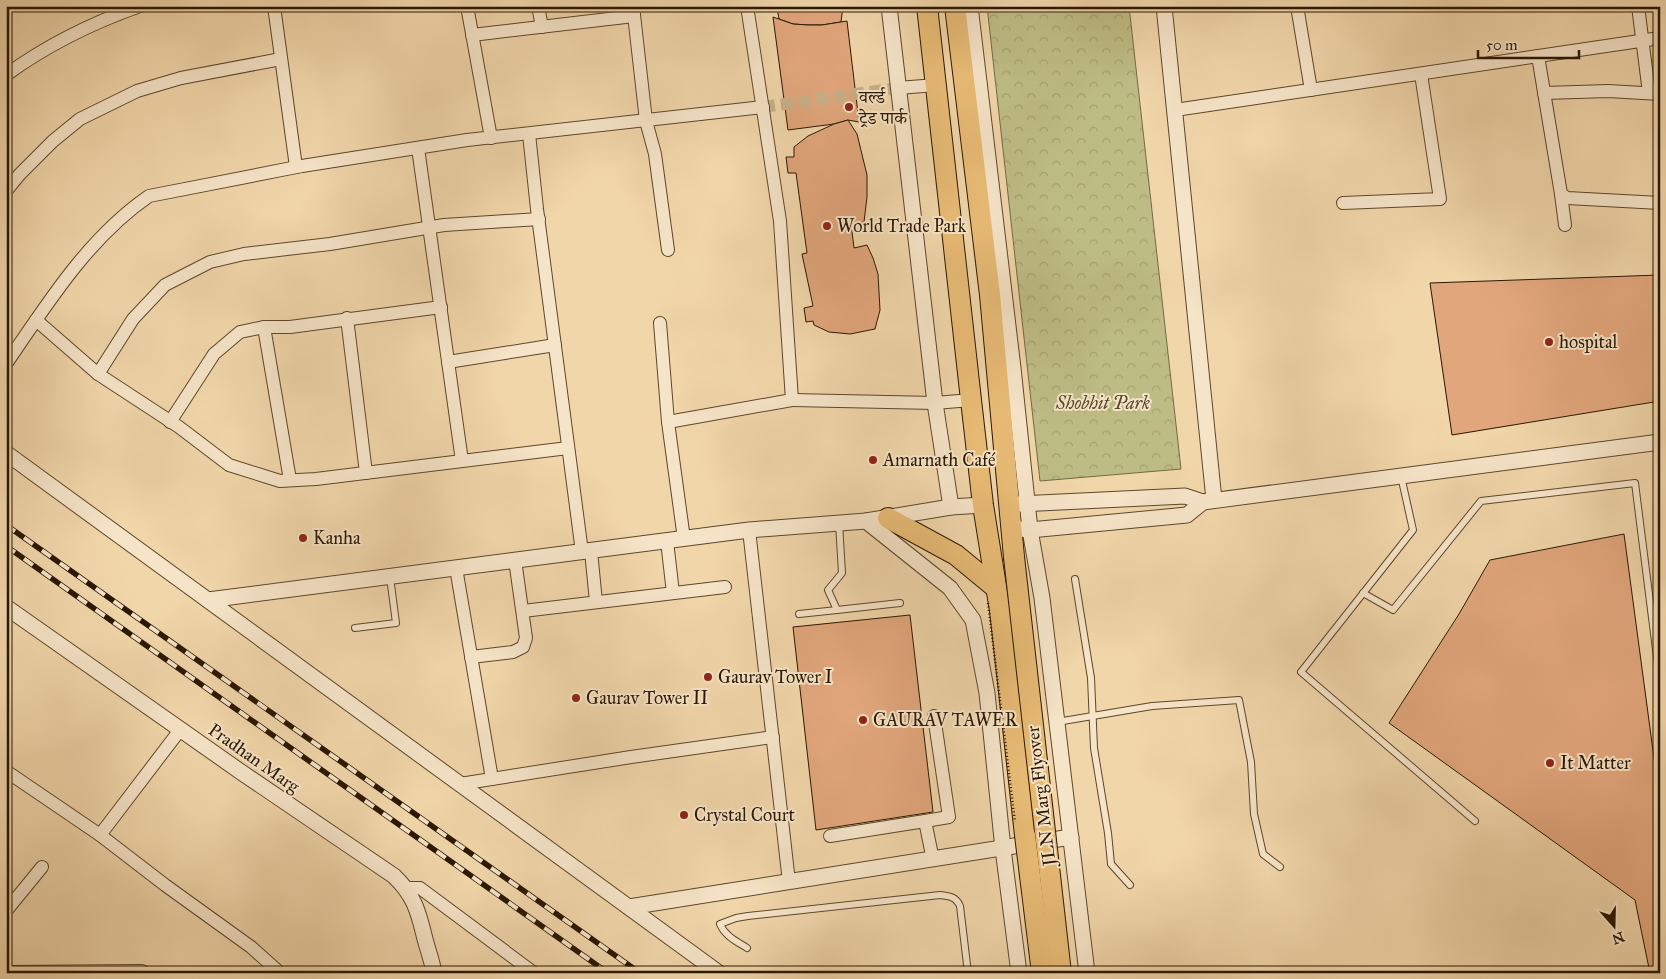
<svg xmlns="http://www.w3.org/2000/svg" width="1666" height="979" font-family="'IM FELL Great Primer','Noto Serif Devanagari',serif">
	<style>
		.park { fill: url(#park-crowns); stroke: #746a43 }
		.building { fill: #e2a67c; stroke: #2a1701 }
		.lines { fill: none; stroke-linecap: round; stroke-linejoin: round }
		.minor-tunnel { stroke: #c9b088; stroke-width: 12; stroke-dasharray: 12 6; stroke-linecap: butt }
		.service-casing { stroke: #5c472b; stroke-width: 8 }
		.minor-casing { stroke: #5c472b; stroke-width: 14 }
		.tertiary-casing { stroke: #5c472b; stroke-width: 17 }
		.primary-casing { stroke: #2a1701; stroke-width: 22 }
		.service { stroke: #f6e4c8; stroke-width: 6 }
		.minor { stroke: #f6e4c8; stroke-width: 12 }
		.tertiary { stroke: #f6e4c8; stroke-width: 15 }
		.primary { stroke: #e8bb75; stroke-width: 20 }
		.rail-casing { stroke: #2a1701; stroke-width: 5.5 }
		.rail { stroke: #f6e4c8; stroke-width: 4; stroke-dasharray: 11; stroke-linecap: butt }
		.primary-bridge-casing { stroke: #2a1701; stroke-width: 22; stroke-linecap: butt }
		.path-bridge { stroke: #2a1701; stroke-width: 2.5; stroke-dasharray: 1 2.5; stroke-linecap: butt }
		.primary-bridge { stroke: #e8bb75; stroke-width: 20 }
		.poi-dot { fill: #8f2418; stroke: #f6e4c8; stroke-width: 2 }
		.labels { text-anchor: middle; stroke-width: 4; stroke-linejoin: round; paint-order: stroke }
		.poi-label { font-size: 18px; fill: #2a1701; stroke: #f6e4c8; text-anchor: start }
		.park-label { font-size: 18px; font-style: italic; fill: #564929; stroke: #f6e4c8 }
		.street-label { font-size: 18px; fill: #2a1701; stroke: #f6e4c8 }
	</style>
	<defs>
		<pattern id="park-crowns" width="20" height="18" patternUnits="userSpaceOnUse" patternTransform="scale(1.25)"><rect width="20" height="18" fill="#bebc85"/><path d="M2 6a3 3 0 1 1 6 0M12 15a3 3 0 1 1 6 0" fill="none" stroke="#a3a171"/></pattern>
	</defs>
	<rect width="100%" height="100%" fill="#f1d6aa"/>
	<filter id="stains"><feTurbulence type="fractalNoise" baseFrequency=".004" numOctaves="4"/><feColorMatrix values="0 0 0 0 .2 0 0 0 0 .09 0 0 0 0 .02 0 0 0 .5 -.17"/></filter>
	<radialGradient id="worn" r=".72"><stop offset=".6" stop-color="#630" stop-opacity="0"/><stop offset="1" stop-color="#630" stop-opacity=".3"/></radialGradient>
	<path class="park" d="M987 6H1129L1181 469 1040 481Z"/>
	<g class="building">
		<path d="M767 6H843L841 22 822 25H808L793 24 779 19 777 8 768 9Z"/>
		<path d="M773 17 793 24 808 25H822L847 21 859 122 848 120 834 124 788 130Z"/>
		<path d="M848 120 857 134 867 175V197L864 222 851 224 854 248 867 245 873 258 878 274 880 310 875 329 850 334 829 332 814 325 813 321 806 322 804 308 813 306 802 254 807 253 796 173H788L786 157H794V147L808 136 834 124Z"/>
		<path d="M1660 275V401L1452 435 1430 283Z"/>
		<path d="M1624 534 1660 803V973H1650L1635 900 1389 723 1459 614 1490 560Z"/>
		<path d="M910 615 933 812 816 830 793 627Z"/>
	</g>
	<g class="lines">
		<path class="minor-tunnel" d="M763 107 898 88"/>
		<g class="service-casing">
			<g id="service">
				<path d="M1401 476 1413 530 1301 672 1475 821"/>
				<path d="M839 523 842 573 828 590 837 610 900 603"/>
				<path d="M1075 579 1091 678 1094 748 1108 833 1111 864 1130 885"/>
				<path d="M1363 593 1393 610 1481 501 1635 483 1660 681"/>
				<path d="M799 614 837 610"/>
				<path d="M355 628 396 623 390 577"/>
				<path d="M1057 722 1152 706 1239 700 1251 762 1254 814 1263 854 1280 867"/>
				<path d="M747 948C736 941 725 936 720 924L736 918 748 916 940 895C950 896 956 897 960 906L968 973"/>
			</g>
		</g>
		<g class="minor-casing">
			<g id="minor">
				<path d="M274 6 296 167"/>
				<path d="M467 6 491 138"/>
				<path d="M538 6 542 27"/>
				<path d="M633 6 646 121 655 154 668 250"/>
				<path d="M1297 6 1311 90"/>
				<path d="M1638 6 1649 93"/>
				<path d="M472 35 634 16"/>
				<path d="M1538 56 1561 194 1567 198 1660 203"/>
				<path d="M6 75C47 45 92 23 140 6"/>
				<path d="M898 88 936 85"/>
				<path d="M1544 93 1608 91 1660 94"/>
				<path d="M1175 110 1660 38"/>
				<path d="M529 134 537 209 582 552"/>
				<path d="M418 148 462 461"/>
				<path d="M6 191 20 174 53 141 80 119 137 91 181 78 281 59"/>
				<path d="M1561 194 1565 225"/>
				<path d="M1343 203 1440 199 1421 74"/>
				<path d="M347 318 366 473"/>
				<path d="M36 320 98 374 179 427 229 465 280 481 316 479 568 448"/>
				<path d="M660 323 668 422 684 539"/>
				<path d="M264 327 290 480"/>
				<path d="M448 362 555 345"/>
				<path d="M6 364C47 304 88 238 149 196L302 166 467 140 763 107"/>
				<path d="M98 374 133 319 165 285 210 262 244 254 330 244 444 225 539 219"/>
				<path d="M792 400 935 403 971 400"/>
				<path d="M170 422 214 354 240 332 264 327H290L441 307"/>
				<path d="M668 422 792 400 780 221 747 6"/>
				<path d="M749 530 789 882"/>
				<path d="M667 541 673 593"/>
				<path d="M591 551 596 602"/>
				<path d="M456 568 492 779"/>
				<path d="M523 611 725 587"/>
				<path d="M471 657 513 652 523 647 526 638 515 560"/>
				<path d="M6 771 100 835 165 885 251 947 280 973"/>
				<path d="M460 784 631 757 773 737"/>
				<path d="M100 835 180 730"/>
				<path d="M830 836 925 821"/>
				<path d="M933 860 925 821 949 817 934 716"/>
				<path d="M406 888H420L534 973"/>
				<path d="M6 911 42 867"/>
				<path d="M6 972 142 971 145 973"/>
			</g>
		</g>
		<g class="tertiary-casing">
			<g id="tertiary">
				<path d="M889 6 935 403 951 507"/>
				<path d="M970 6 1013 368 1030 530 1042 598 1087 973"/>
				<path d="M1164 6 1214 500"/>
				<path d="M6 453 719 973"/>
				<path d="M1019 504 1185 496 1203 502 1660 442"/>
				<path d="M866 521 950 588 973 620 987 693 1003 849 1019 973"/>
				<path d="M1020 529 1030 530 1187 515 1203 502"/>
				<path d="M208 600 749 530 866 521 951 507 983 505"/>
				<path d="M6 607 241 772 394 876C413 894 418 910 424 935 427 948 432 960 434 973"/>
				<path d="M629 907 1071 837"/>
			</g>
		</g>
		<g class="primary-casing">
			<g id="primary">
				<path d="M927 6 971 400 983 505 1000 611 1025 835"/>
				<path d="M955 6 990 295 1014 557"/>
				<path d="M888 518 956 555 996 588"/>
			</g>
		</g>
		<use href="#service" class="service"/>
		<use href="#minor" class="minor"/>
		<use href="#tertiary" class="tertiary"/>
		<use href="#primary" class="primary"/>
		<g class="rail-casing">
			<g id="rail">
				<path d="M6 525 640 973"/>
				<path d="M6 546 608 973"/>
			</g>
		</g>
		<use href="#rail" class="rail"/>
		<g class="primary-bridge-casing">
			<g id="primary-bridge">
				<path d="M1014 557 1061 973"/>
				<path d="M1025 835 1042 973"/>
			</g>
		</g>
		<path class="path-bridge" d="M988 603 1015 822"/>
		<use href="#primary-bridge" class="primary-bridge"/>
	</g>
	<g class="poi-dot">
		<circle cx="849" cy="107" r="5"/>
		<circle cx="827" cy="226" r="5"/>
		<circle cx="1549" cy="342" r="5"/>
		<circle cx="873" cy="460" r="5"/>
		<circle cx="303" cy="538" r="5"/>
		<circle cx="708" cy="677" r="5"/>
		<circle cx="576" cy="698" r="5"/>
		<circle cx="863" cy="720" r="5"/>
		<circle cx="1550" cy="763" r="5"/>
		<circle cx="684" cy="815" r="5"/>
	</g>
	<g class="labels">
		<g class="poi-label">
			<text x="859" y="103">वर्ल्ड<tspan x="859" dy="21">ट्रेड पार्क</tspan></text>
			<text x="837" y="232">World Trade Park</text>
			<text x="1559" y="348">hospital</text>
			<text x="883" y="466">Amarnath Café</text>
			<text x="313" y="544">Kanha</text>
			<text x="718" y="683">Gaurav Tower I</text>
			<text x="586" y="704">Gaurav Tower II</text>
			<text x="873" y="726">GAURAV TAWER</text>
			<text x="1560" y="769">It Matter</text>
			<text x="694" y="821">Crystal Court</text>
		</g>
		<g class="park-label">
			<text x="1103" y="409">Shobhit Park</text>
		</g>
		<g class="street-label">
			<text transform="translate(254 758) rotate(35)" y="6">Pradhan Marg</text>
			<text transform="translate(1041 796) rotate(-97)" y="6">JLN Marg Flyover</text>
		</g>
	</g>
	<rect width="1666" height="979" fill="none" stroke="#f1d6aa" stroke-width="25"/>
	<rect x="8" y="8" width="1651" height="964" fill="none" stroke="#2a1701" stroke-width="2.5"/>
	<rect x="12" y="12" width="1641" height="954" fill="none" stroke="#2a1701"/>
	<g transform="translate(1614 926) rotate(160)" stroke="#f6e4c8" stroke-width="4" paint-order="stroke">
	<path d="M0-4L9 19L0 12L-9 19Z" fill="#2a1701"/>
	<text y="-8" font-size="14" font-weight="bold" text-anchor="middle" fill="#2a1701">N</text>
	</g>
	<path d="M1478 50v8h101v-8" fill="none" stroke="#2a1701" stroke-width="2.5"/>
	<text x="1486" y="50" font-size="15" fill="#2a1701" stroke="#f6e4c8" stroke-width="4" paint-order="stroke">50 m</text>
	<rect width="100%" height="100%" filter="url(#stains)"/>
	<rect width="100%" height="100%" fill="url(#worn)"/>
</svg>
